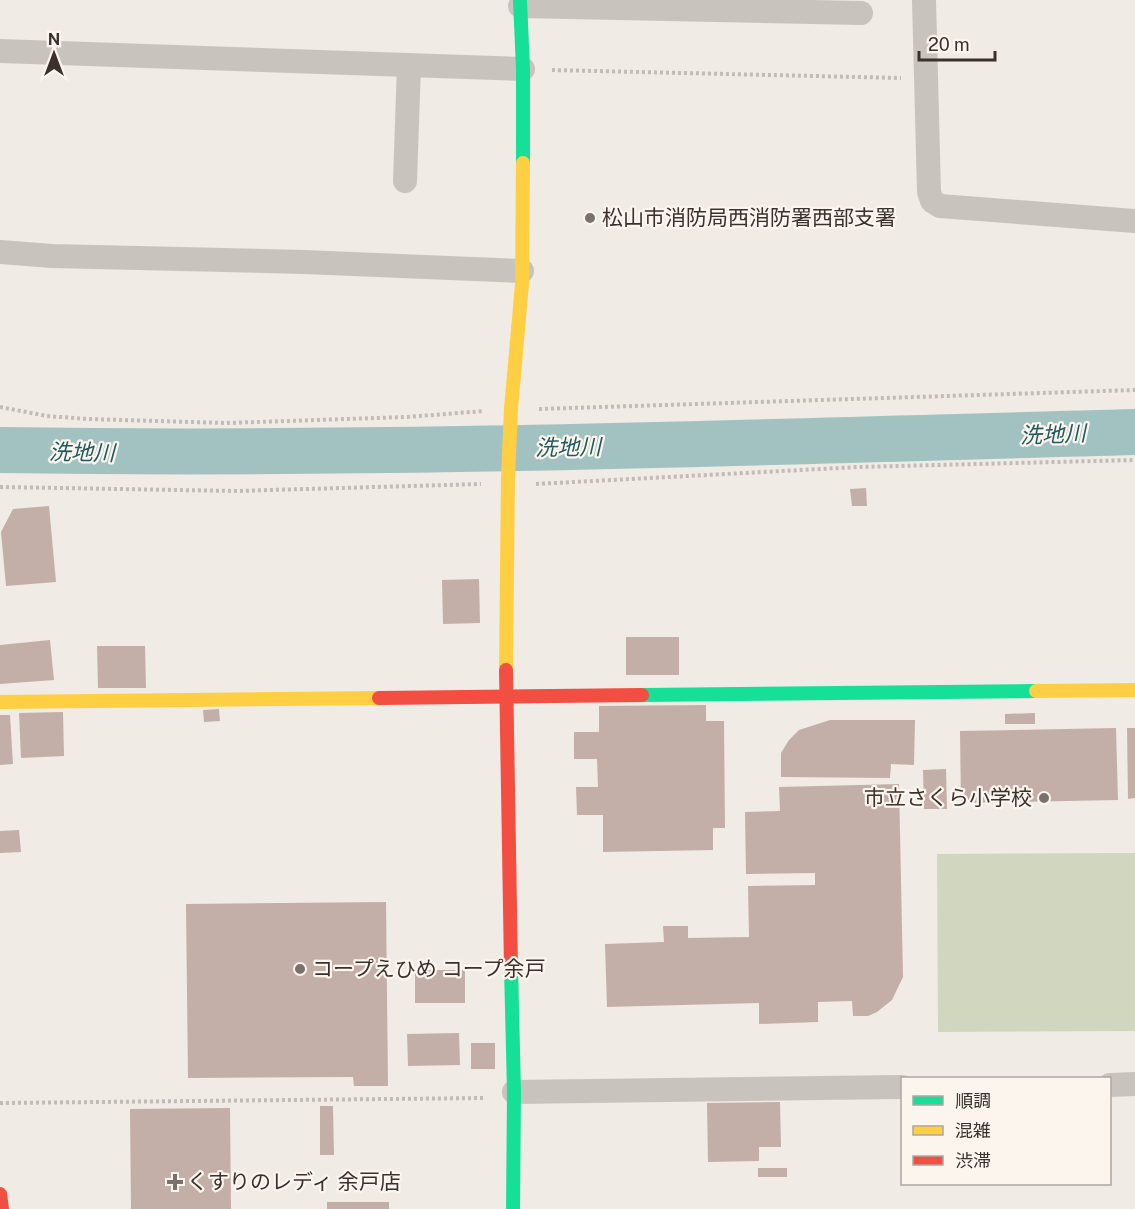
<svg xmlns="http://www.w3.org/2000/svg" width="1135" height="1209" font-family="'Public Sans','Noto Sans JP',sans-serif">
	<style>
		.green { fill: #d1d6bf }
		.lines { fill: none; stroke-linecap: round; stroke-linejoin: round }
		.river { stroke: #a1c2c1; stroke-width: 46 }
		.building { fill: #c3afa7 }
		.path { stroke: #c2bbb6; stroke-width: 4; stroke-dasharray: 3 3; stroke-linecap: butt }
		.street { stroke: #c9c3be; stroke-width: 24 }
		.fast { stroke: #16e098; stroke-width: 14 }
		.slow { stroke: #ffcf43; stroke-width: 14 }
		.jam { stroke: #f24e42; stroke-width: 14 }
		.poi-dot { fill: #7a716c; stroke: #fbf5ee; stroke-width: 2 }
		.labels { text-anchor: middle; stroke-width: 4.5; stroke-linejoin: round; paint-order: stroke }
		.poi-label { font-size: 21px; fill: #3b302b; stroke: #fbf5ee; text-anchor: start }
		.water-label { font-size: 22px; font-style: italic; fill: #1f5a5e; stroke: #fbf5ee }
	</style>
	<rect width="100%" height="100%" fill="#f0ebe5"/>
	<path class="green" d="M1135 853V1031L938 1032 937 854Z"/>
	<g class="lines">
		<path class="river" d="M0 450C378 456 757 442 1135 432"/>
	</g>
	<g class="building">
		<path d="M866 488 867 506H852L850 489Z"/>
		<path d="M49 506 56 582 6 586 1 532 13 509Z"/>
		<path d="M479 579 480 623 443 624 442 580Z"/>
		<rect x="626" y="637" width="53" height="38"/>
		<path d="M50 640 54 680 0 684V645Z"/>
		<path d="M97 646H145L146 688H98Z"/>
		<path d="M706 705V721H724L725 828H713V850L603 852V815H577L576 787H598L597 759H574V732H599V706Z"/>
		<path d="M219 709 220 721 204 722 203 710Z"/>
		<path d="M63 712 64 756 21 758 19 713Z"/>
		<path d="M1035 713V724H1005V714Z"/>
		<path d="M0 715H10L13 764 0 765Z"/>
		<path d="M830 720H915L914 765 891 764 890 778 781 777V753L789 740 799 730Z"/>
		<path d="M1116 728 1118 800 961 803 960 731Z"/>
		<path d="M1127 728H1135V798L1128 799Z"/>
		<path d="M946 769 947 809H924L923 770Z"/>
		<path d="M899 784 903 977 892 1000 877 1012 868 1016H853L852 1001 818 1002V1022L759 1024V1003L607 1007 605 944 664 942 663 926H688V938L749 937 748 886 815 885V873L746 874 745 812 780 811 779 787Z"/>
		<path d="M19 830 21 852 0 853V831Z"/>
		<path d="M386 902 388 1086H354L353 1077 188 1078 186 904Z"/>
		<rect x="415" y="970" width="50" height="33"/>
		<path d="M459 1033 460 1065 408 1066 407 1034Z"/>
		<rect x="471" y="1043" width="24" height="26"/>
		<path d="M780 1102 781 1147H759V1161L708 1162 707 1103Z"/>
		<path d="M320 1106H333L334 1155H320Z"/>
		<path d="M230 1108 231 1209H131L130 1109Z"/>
		<rect x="758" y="1168" width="29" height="9"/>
		<rect x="327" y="1202" width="62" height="7"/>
	</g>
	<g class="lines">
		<g class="path">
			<path d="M552 70 901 78"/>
			<path d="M0 407 47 416 88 419 226 423 407 417 484 411"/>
			<path d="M539 409 1135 390"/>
			<path d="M536 484 858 467 1135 460"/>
			<path d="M0 487 236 491 481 484"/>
			<path d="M0 1103 485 1098"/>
		</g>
		<g class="street">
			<path d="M924 0 929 192 932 201 940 206 1135 221"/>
			<path d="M520 6 861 13"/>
			<path d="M0 51 523 69"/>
			<path d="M405 181 409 65"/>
			<path d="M0 252 52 256 304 262 522 271"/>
			<path d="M1110 1085 1135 1084"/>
			<path d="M514 1092 902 1087"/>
		</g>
		<g class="fast">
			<path d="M520 0 523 69V163"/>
			<path d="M642 695 1036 691"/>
			<path d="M511 967 514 1092 513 1209"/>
		</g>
		<g class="slow">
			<path d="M506 670 508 478 511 409 522 284 523 163"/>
			<path d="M1036 691 1135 690"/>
			<path d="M0 702 379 698"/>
		</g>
		<g class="jam">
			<path d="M506 670 511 967"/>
			<path d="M379 698 642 695"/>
			<path d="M0 1194 2 1209"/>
		</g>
	</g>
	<g class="poi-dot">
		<circle cx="590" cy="218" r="6"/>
		<circle cx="1044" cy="798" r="6"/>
		<circle cx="300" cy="969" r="6"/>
		<path d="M172 1173h6v6h6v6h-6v6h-6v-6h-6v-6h6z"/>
	</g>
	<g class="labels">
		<g class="poi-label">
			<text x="602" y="225">松山市消防局西消防署西部支署</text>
			<text x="1032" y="805" text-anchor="end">市立さくら小学校</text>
			<text x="312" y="976">コープえひめ コープ余戸</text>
			<text x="187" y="1189">くすりのレディ 余戸店</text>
		</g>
		<g class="water-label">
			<text transform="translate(1053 434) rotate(-2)" y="8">洗地川</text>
			<text transform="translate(568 447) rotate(-1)" y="8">洗地川</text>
			<text transform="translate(82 452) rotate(1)" y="8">洗地川</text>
		</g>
	</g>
	<rect x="901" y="1077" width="210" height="108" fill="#fbf5ee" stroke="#aea6a0" stroke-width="1.5"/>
	<rect x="913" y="1096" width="30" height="9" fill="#16e098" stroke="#aea6a0" stroke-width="1.5"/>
	<text x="955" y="1107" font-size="18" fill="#3b302b">順調</text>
	<rect x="913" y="1126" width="30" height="9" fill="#ffcf43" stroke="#aea6a0" stroke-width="1.5"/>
	<text x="955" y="1137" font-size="18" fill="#3b302b">混雑</text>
	<rect x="913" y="1156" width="30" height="9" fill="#f24e42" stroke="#aea6a0" stroke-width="1.5"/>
	<text x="955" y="1167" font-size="18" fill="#3b302b">渋滞</text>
	<g transform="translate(54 54)" stroke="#fbf5ee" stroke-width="4.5" paint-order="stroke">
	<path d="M0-4.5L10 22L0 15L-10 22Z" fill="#3b302b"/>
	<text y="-9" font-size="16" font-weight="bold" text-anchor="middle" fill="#3b302b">N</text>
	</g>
	<path d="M919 51v9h76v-9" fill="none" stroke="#3b302b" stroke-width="3"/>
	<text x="928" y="51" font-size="18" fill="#3b302b" stroke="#fbf5ee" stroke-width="4.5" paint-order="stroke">20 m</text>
</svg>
